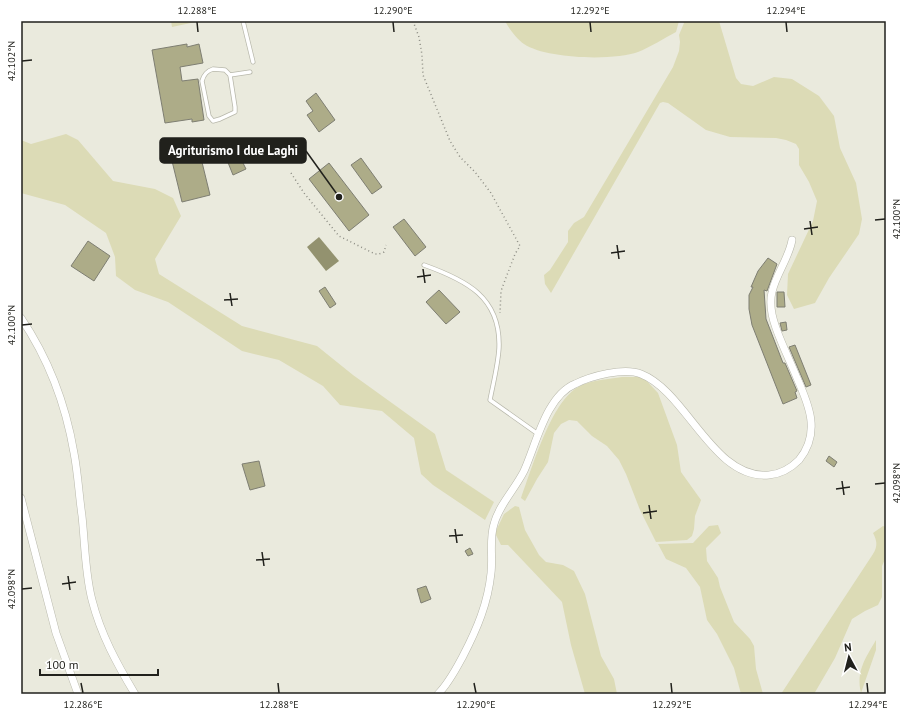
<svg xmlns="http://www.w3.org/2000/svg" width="907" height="715" font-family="'PT Sans',sans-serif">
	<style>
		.green { fill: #dcdbb6 }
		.water { fill: #93926f }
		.building { fill: #adac88; stroke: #7e7e72 }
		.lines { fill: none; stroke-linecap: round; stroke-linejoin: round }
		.lane-casing { stroke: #b8b8ab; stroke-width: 5 }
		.street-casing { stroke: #b8b8ab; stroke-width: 8 }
		.path { stroke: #8c8c83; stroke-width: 1.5; stroke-dasharray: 1 3; stroke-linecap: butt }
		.lane { stroke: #fff; stroke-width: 3.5 }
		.street { stroke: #fff; stroke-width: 7 }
		.ticks { fill: none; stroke: #21211c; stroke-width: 1.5 }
		.leader { fill: none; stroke: #21211c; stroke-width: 1.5 }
		.callout-dot { fill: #21211c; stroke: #fff; stroke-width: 1.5 }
		.callout { fill: #21211c; stroke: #21211c; stroke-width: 1.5 }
		.callout-label { font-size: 13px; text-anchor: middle; font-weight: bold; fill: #fff }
		.neatline { fill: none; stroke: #21211c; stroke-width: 1.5 }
		.ticks-label { font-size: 10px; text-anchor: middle; fill: #21211c }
	</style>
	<rect width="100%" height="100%" fill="#eaeadd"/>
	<g class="green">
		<path d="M171 21H200L172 27Z"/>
		<path d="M505 21H679L676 32C664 38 651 47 638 52 614 61 546 59 524 44 517 39 509 29 505 21Z"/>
		<path d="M683 21H719L736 78 741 84 753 86 774 77 792 79 819 96 834 116 840 148 856 183 862 219 859 234 829 278 815 303 794 309 787 295 788 274 813 221 817 201 809 182 799 165V149L796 144 786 140 776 138 730 137 706 130 668 103 663 102 660 103 551 293 545 284 544 275 550 270 568 242V231L574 223 584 217 673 67 679 51 680 42 679 35 684 23Z"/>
		<path d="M66 134 78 140 113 181 155 189 173 198 181 216 155 259 159 274 242 326 317 346 353 375 435 434 446 470 494 502 485 520 433 485 421 474 414 438 382 411 340 405 323 386 279 360 242 351 168 302 135 290 116 276 115 257 106 233 65 205 21 193V140L31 144Z"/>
		<path d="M622 377H643L658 393 677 445 681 472 701 500 695 516 694 529 692 536 687 540 656 542 640 510 626 474 619 460 607 446 592 436 577 421 569 420 561 424 554 433 548 462 537 479 525 501 521 498C532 469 551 400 580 386 592 380 609 379 622 377Z"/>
		<path d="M515 506 519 507 525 530 539 555 546 562 563 565 574 571 585 594 601 656 614 679 617 694H585L571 645 562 602 508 545H501L495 533 504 514Z"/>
		<path d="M718 525 721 533 706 548 707 561 718 578 720 587 734 622 750 639 754 646 756 669 763 694H741L734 668 717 634 707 620 700 587 686 568 666 559 658 544 693 543 709 526Z"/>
		<path d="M883 526 886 527V557L882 566V597L878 605 865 611 852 619 835 658 814 694H781L873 554C878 546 877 541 873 533Z"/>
		<path d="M876 640V650L861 693C856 671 865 659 876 640Z"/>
	</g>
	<path class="water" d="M319 237 339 261 326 271 307 247Z"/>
	<g class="building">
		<path d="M187 44V47L199 44 203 63 180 67 182 81 198 79 204 120 192 122V119L165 123 152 50Z"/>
		<path d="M316 93 335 120 319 132 307 115 313 111 306 101Z"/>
		<path d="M200 154 210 195 182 202 172 161Z"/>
		<path d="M239 155 246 169 233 175 227 160Z"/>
		<path d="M361 158 382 187 372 194 351 165Z"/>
		<path d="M329 163 369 215 349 231 309 179Z"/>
		<path d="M404 219 426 247 415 256 393 227Z"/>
		<path d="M88 241 110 256 94 281 71 266Z"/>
		<path d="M768 258 777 264 767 291 764 290 766 319 783 363H785L797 391 795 392 797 398 783 404 752 325 749 309V295L753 287H751L758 271Z"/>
		<path d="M325 287 336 304 330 308 319 291Z"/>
		<path d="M439 290 460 312 446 324 426 302Z"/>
		<path d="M777 292H784L785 307H777Z"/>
		<path d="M786 322 787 330 782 331 780 323Z"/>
		<path d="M795 345 811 385 806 387 789 347Z"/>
		<path d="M829 456 837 462 834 467 826 461Z"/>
		<path d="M259 461 265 486 250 490 242 464Z"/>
		<path d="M470 548 473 554 468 556 465 551Z"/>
		<path d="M426 586 431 599 421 603 417 589Z"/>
	</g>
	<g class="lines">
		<g class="lane-casing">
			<g id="lane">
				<path d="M243 21 253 62"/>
				<path d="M213 69 225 70 230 75 235 107V112L220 119 213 121 209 116 202 81C204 74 207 71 213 69Z"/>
				<path d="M230 75 250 72"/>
				<path d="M424 265C466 280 501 297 499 348 498 365 493 384 490 400L538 434"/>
			</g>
		</g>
		<g class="street-casing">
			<g id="street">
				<path d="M21 318C48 358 66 406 74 453 78 474 79 495 82 516 85 544 85 573 92 600 101 635 117 664 135 694"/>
				<path d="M21 498 56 633 78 694"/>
				<path d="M438 694C449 683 456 669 463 656 477 629 488 603 491 573 493 557 489 540 494 524 499 505 515 489 524 471 536 445 546 396 575 384 591 376 624 367 641 374 687 392 713 480 769 475 781 474 791 468 799 460 821 433 809 405 797 378 790 361 782 345 776 328 772 317 769 304 772 292 776 274 789 258 792 240"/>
			</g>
		</g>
		<g class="path">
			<path d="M413 21 419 37 422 55 423 75 450 141 460 157 475 172 491 193 520 246 515 254 501 291 500 313"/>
			<path d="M291 173 304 193 339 236 375 254H379L384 252 386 245"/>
		</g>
		<use href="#lane" class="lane"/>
		<use href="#street" class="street"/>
	</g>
	<path class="ticks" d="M197 22 198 32M393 22 394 32M590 22 591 32M786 22 787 32M22 61 32 60M875 220 885 219M810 221 812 235M804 229 818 227M617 245 619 259M611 253 625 251M423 269 425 283M417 277 431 275M230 293 232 306M224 300 238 299M22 325 32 324M842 481 844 495M875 484 885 483M836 489 850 487M649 505 651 519M643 513 657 511M455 529 457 543M449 536 463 535M262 552 264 566M256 560 270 559M68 576 70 590M62 584 76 582M22 589 32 588M81 683 83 693M278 683 279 693M474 683 476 693M671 683 672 693M867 683 868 693"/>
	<path class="leader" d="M339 197L306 151"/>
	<circle class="callout-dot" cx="339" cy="197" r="4"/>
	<rect class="callout" x="160" y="138" width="146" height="25" rx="4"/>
	<g class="callout-label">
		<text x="233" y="155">Agriturismo I due Laghi</text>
	</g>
	<rect width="907" height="715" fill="none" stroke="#ffffff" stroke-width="44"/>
	<g transform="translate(849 657) rotate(353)" stroke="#ffffff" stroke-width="3" paint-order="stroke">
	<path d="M0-3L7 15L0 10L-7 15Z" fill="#21211c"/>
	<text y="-6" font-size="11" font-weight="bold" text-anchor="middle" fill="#21211c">N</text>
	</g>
	<path d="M40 669v6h118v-6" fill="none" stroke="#21211c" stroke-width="2"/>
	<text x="46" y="669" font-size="12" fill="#21211c" stroke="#ffffff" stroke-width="3" paint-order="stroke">100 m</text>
	<rect x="22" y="22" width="863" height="671" class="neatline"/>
	<g class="ticks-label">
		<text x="197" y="14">12.288°E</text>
		<text x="393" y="14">12.290°E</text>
		<text x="590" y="14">12.292°E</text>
		<text x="786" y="14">12.294°E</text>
		<text transform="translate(11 61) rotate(-90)" y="4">42.102°N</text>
		<text transform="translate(896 219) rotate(-90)" y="4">42.100°N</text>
		<text transform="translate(11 325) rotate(-90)" y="4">42.100°N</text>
		<text transform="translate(896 483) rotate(-90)" y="4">42.098°N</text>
		<text transform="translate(11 589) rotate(-90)" y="4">42.098°N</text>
		<text x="83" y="708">12.286°E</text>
		<text x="279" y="708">12.288°E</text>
		<text x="476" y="708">12.290°E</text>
		<text x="672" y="708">12.292°E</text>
		<text x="868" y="708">12.294°E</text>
	</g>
</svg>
